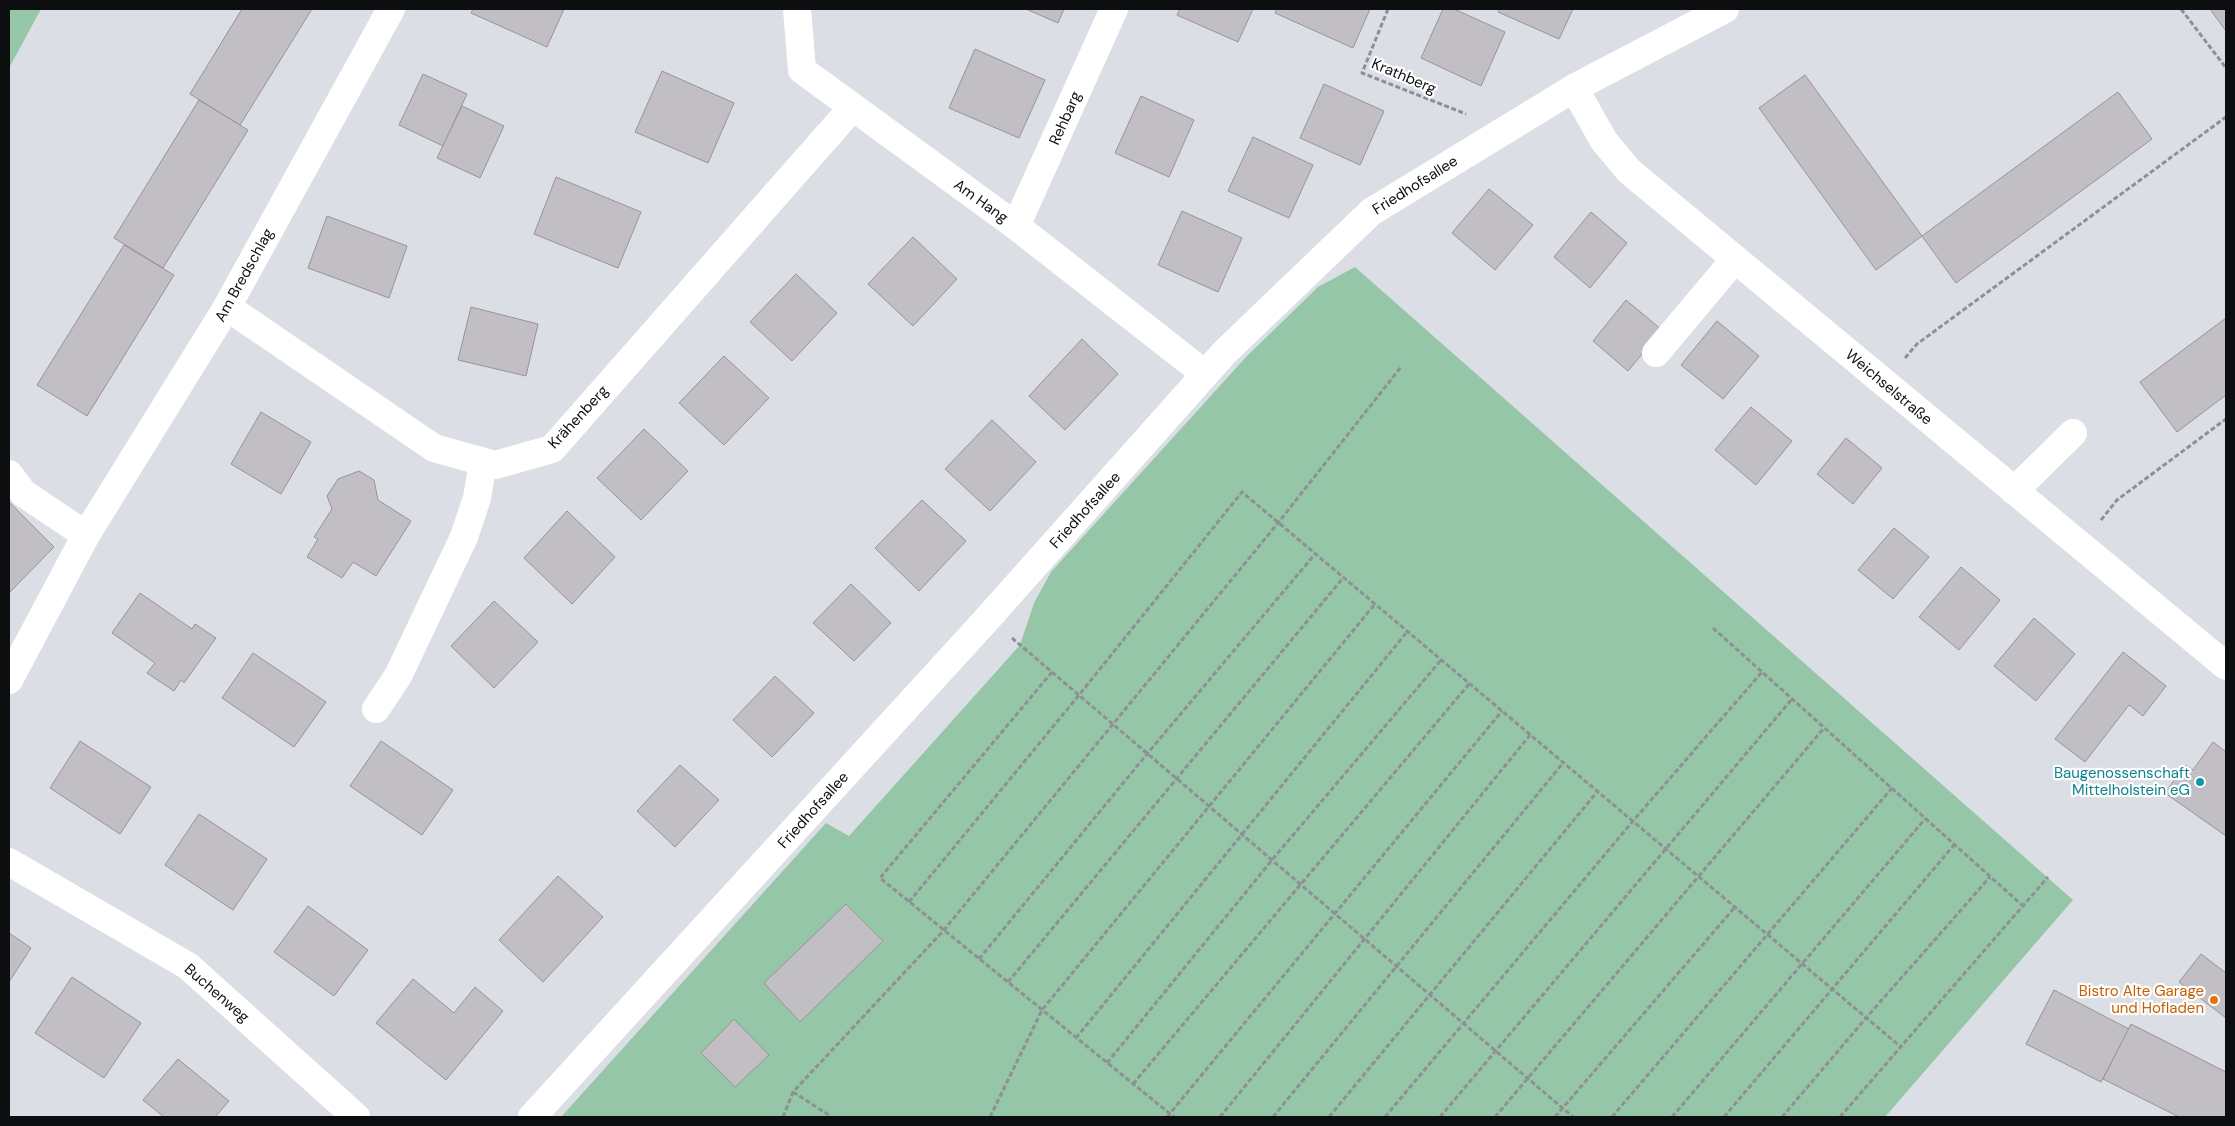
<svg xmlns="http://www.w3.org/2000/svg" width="2235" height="1126" font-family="'DM Sans',sans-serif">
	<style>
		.green { fill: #95c6a7 }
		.building { fill: #c1bec4; stroke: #969399 }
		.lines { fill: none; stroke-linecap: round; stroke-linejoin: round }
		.path { stroke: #8d9195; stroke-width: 3; stroke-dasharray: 5 2.5; stroke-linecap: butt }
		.minor { stroke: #fff; stroke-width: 28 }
		.culture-dot { fill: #0f9aa8; stroke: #fff; stroke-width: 2 }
		.food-dot { fill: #e8710a; stroke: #fff; stroke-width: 2 }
		.labels { text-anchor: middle; stroke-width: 4.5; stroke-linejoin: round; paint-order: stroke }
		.street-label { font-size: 15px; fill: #0c0e10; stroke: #fff }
		.culture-label { font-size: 15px; fill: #0d838f; stroke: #fff; text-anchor: end }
		.food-label { font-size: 15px; fill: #c56008; stroke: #fff; text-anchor: end }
	</style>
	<rect width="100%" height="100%" fill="#dbdfe5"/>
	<g class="green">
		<path d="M9 9H41L9 68Z"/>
		<path d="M1355 267 2073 900 1885 1117H561L826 823 849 836 1020 645 1034 603 1051 572 1247 356 1318 287Z"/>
	</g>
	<g class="building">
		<path d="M242 9H312L240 125 190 94Z"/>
		<path d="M473 9H564L547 47 471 13Z"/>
		<path d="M1026 9H1064L1058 23Z"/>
		<path d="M1180 9H1253L1238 42 1177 15Z"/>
		<path d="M1277 9H1370L1353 48 1275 13Z"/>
		<path d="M1443 9H1454L1505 32 1481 86 1421 58Z"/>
		<path d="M1500 9H1573L1559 39 1498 12Z"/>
		<path d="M2210 9H2226V31Z"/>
		<path d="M975 49 1045 80 1019 138 949 108Z"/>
		<path d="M662 71 734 103 708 163 635 132Z"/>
		<path d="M423 74 467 94 443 146 399 125Z"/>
		<path d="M1805 75 1922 236 1876 270 1759 108Z"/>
		<path d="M1324 84 1384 111 1360 165 1300 138Z"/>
		<path d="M2118 92 2152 139 1956 283 1922 236Z"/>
		<path d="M1141 96 1194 120 1169 177 1115 153Z"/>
		<path d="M199 100 248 130 163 268 114 238Z"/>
		<path d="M462 106 504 126 480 178 437 158Z"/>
		<path d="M1253 137 1313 165 1289 218 1228 191Z"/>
		<path d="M556 177 641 212 618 268 534 234Z"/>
		<path d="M1489 189 1533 225 1495 270 1452 233Z"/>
		<path d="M1182 211 1242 238 1218 292 1158 265Z"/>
		<path d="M1591 212 1627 243 1590 288 1554 257Z"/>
		<path d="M327 216 407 246 389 298 308 268Z"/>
		<path d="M913 237 957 279 913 326 868 284Z"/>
		<path d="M124 245 174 275 87 416 37 385Z"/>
		<path d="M796 274 837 313 792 361 750 322Z"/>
		<path d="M1626 300 1662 330 1628 371 1593 341Z"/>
		<path d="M471 307 538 324 526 376 458 360Z"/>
		<path d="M2226 318V395L2177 432 2140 382Z"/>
		<path d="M1717 321 1759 356 1723 399 1681 365Z"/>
		<path d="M1082 339 1118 374 1065 430 1029 396Z"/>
		<path d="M724 356 769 398 724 445 679 403Z"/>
		<path d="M1751 407 1792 441 1756 485 1715 450Z"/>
		<path d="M261 412 311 442 281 494 231 464Z"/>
		<path d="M992 420 1036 462 990 511 945 469Z"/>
		<path d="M644 429 688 471 641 520 597 478Z"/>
		<path d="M1846 438 1882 468 1853 504 1817 474Z"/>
		<path d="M359 471 374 480 378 500 411 521 376 576 353 562 342 578 307 557 318 539 314 537 332 509 327 496 338 479Z"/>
		<path d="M922 500 966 541 919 591 875 548Z"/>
		<path d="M9 502 54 547 9 593Z"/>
		<path d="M567 511 615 557 572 604 524 558Z"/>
		<path d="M1894 528 1929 557 1893 599 1858 570Z"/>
		<path d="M1961 567 2000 600 1959 650 1919 617Z"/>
		<path d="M851 584 891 623 854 661 813 623Z"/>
		<path d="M140 593 192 629 195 624 216 638 184 683 181 680 174 691 147 673 155 663 112 633Z"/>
		<path d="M494 601 538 642 494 688 451 646Z"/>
		<path d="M2034 618 2075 654 2036 701 1994 666Z"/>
		<path d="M2123 652 2166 686 2143 716 2129 705 2085 762 2055 739Z"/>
		<path d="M253 653 326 702 294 747 222 698Z"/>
		<path d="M775 676 814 713 772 757 733 720Z"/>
		<path d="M80 741 151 787 120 834 50 788Z"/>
		<path d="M381 741 453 790 422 835 350 786Z"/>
		<path d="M2213 742 2226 752V836L2165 793 2185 765 2193 770Z"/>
		<path d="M680 765 719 800 675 847 637 811Z"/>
		<path d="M199 814 267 859 233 910 165 865Z"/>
		<path d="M558 876 603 917 543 982 499 940Z"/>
		<path d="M846 904 883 941 800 1022 764 983Z"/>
		<path d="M308 906 368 950 334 996 274 952Z"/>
		<path d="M9 933 31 948 9 982Z"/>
		<path d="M2201 954 2226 973V1018L2179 982Z"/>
		<path d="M72 977 141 1023 104 1078 35 1033Z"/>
		<path d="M413 979 454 1013 475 987 503 1011 446 1080 376 1023Z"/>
		<path d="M2054 990 2129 1029 2101 1082 2026 1044Z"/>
		<path d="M734 1019 769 1055 735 1087 701 1053Z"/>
		<path d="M2131 1024 2226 1072V1117H2179L2103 1079Z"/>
		<path d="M178 1059 229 1101 215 1117H164L143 1100Z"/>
	</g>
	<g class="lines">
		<g class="path">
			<path d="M1388 9 1362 73 1466 114"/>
			<path d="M2181 9 2226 68"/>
			<path d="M1905 358 1917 344 2226 117"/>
			<path d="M2101 520 2117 500 2226 419"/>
			<path d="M1713 628 2022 905"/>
			<path d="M1012 638 1573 1117"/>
			<path d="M1052 672 880 878 1174 1117"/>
			<path d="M909 902 1079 695 1242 492 1901 1047"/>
			<path d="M979 959 1147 754 1315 554"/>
			<path d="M1008 982 1343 578"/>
			<path d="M1076 1038 1407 632"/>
			<path d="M1107 1063 1272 860 1441 660"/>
			<path d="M1133 1084 1469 684"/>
			<path d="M793 1092 832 1117"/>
			<path d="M783 1117 793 1092 944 930 1278 523 1401 367"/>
			<path d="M990 1117 1042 1010 1375 604"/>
			<path d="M1167 1117 1502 711"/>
			<path d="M1220 1117 1530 735"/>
			<path d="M1273 1117 1563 763"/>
			<path d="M1329 1117 1597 792"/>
			<path d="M1385 1117 1633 821 1762 672"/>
			<path d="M1440 1117 1792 699"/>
			<path d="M1495 1117 1824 728"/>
			<path d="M1555 1117 1735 907"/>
			<path d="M1612 1117 1892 788"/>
			<path d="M1672 1117 1925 819"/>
			<path d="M1724 1117 1954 845"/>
			<path d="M1782 1117 1866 1018 1990 877"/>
			<path d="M1840 1117 2048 877"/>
		</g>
		<g class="minor">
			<path d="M797 9 802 70 1016 226 1205 374"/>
			<path d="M1574 88 1604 141 1629 171 2226 666"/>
			<path d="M1016 226 1114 9"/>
			<path d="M227 307 434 448 495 465 552 449 852 108"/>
			<path d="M1656 353 1735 259"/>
			<path d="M9 474 23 493 86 535"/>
			<path d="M2014 491 2073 433"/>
			<path d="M9 680 86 535 227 307 391 9"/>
			<path d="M376 709 398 676 464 537 477 498 483 462"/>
			<path d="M9 862 188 966 356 1117"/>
			<path d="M532 1117 988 618 1224 353 1371 212 1574 88 1725 9"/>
		</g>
	</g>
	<circle class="culture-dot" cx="2200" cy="782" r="5"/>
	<circle class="food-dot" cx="2214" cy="1000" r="5"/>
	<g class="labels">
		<g class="street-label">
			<text transform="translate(1404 76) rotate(23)" y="5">Krathberg</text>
			<text transform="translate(1065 118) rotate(-66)" y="5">Rehbarg</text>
			<text transform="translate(1415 185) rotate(-32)" y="5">Friedhofsallee</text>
			<text transform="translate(981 201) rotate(36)" y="5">Am Hang</text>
			<text transform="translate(244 275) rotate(-61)" y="5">Am Bredschlag</text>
			<text transform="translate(1889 387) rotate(40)" y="5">Weichselstraße</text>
			<text transform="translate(578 417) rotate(-47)" y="5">Krähenberg</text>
			<text transform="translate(1085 510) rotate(-48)" y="5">Friedhofsallee</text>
			<text transform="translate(813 810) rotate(-48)" y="5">Friedhofsallee</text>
			<text transform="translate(217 993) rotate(41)" y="5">Buchenweg</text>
		</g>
		<g class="culture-label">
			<text x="2190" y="778">Baugenossenschaft<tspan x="2190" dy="17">Mittelholstein eG</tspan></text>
		</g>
		<g class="food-label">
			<text x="2204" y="996">Bistro Alte Garage<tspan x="2204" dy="17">und Hofladen</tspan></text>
		</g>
	</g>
	<rect width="2235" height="1126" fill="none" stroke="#0c0e10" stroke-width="20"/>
</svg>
